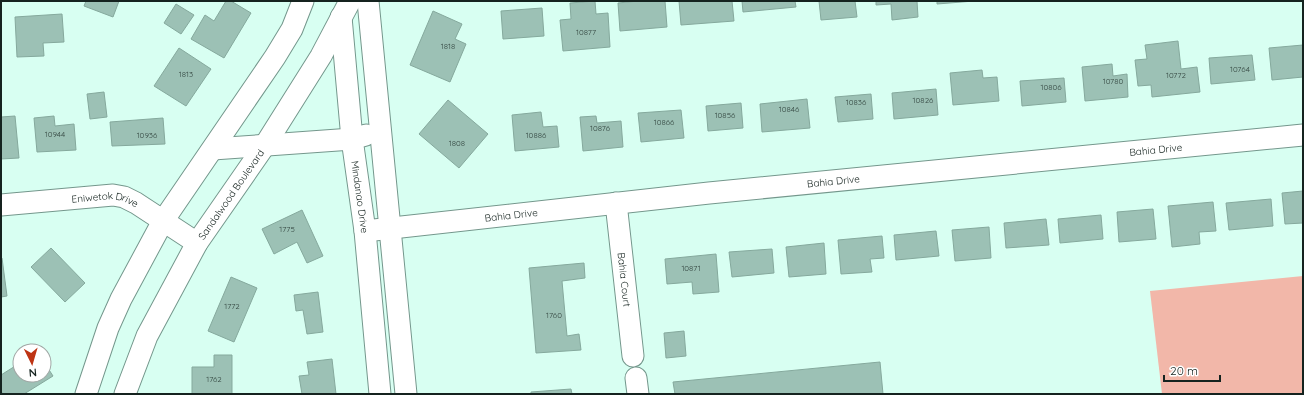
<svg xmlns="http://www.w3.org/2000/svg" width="1304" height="395" font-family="Quicksand,sans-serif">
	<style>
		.green { fill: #f2b7a9 }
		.building { fill: #9cc1b5; stroke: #85a99d }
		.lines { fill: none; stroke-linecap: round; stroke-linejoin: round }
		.minor-casing { stroke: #74978c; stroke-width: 23 }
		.minor { stroke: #fff; stroke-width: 21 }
		.labels { text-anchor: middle; stroke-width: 3; stroke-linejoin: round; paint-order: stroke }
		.number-label { font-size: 8px; fill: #374a44 }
		.street-label { font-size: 10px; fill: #15231f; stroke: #fff }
	</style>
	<rect width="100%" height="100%" fill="#d8fff2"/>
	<path class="green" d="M1303 276V394H1162L1150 291Z"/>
	<g class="building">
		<path d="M86 1H119L113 17 84 6Z"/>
		<path d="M226 1H231L251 13 224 58 191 39 205 15 214 21Z"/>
		<path d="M595 1 596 14 608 13 610 47 563 51 560 20 571 19 570 3Z"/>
		<path d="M638 1H665L667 27 620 31 618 3Z"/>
		<path d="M679 1H732L734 21 681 25Z"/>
		<path d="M742 1H795L796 7 743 12Z"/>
		<path d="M819 1H855L857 17 821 20Z"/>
		<path d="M876 1H917L918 17 892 20 891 4 876 5Z"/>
		<path d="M937 1H974L937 4Z"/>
		<path d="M176 4 194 15 181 34 164 23Z"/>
		<path d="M542 8 544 36 503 39 501 11Z"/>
		<path d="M433 11 462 24 455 39 466 44 450 82 410 65Z"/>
		<path d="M62 14 64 42 43 43 44 56 17 57 15 17Z"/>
		<path d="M1178 41 1181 69 1197 67 1200 92 1152 97 1151 85 1138 86 1135 60 1147 59 1145 45Z"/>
		<path d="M1303 45V77L1272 80 1269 48Z"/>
		<path d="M179 48 211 69 186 106 154 86Z"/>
		<path d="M1252 55 1255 80 1211 84 1209 58Z"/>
		<path d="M1112 64 1113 76 1127 74 1128 97 1085 101 1082 67Z"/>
		<path d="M982 70 983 78 997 77 999 101 953 105 950 73Z"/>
		<path d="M1064 78 1066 102 1022 106 1020 81Z"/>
		<path d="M936 89 938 115 894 119 892 93Z"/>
		<path d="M104 92 107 117 90 119 87 94Z"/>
		<path d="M871 94 873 119 838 122 835 97Z"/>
		<path d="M807 99 810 128 762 132 760 104Z"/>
		<path d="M448 100 488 134 459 168 419 134Z"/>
		<path d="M741 103 743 128 708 131 706 106Z"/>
		<path d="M681 110 684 138 641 142 638 113Z"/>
		<path d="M541 112 543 127 557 126 559 147 515 151 512 115Z"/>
		<path d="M15 116 19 158 1 159V117Z"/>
		<path d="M54 116 55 126 74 124 76 150 37 152 34 118Z"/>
		<path d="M596 116 597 123 621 121 623 147 583 151 580 117Z"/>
		<path d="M163 118 165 144 112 146 110 122Z"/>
		<path d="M1303 191V223L1285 224 1282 193Z"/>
		<path d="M1271 199 1273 226 1229 230 1226 203Z"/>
		<path d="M1213 202 1216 231 1199 232 1200 244 1172 247 1168 206Z"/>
		<path d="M1153 209 1156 239 1119 242 1117 212Z"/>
		<path d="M302 210 323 256 307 263 297 242 274 254 262 229Z"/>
		<path d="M1101 215 1103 239 1060 243 1058 219Z"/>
		<path d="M1046 219 1049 245 1006 248 1004 223Z"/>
		<path d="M989 227 991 258 955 261 952 230Z"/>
		<path d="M936 231 939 256 896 260 894 235Z"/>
		<path d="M882 236 884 258 870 259 872 272 841 274 838 240Z"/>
		<path d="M824 243 826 274 789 277 786 247Z"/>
		<path d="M51 248 85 283 65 302 31 267Z"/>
		<path d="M772 249 774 273 732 277 729 252Z"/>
		<path d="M716 254 719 292 693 294 692 282 667 284 665 259Z"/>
		<path d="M1 258H2L7 296 1 297Z"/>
		<path d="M584 263 585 278 562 281 567 336 579 334 581 350 536 353 529 268Z"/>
		<path d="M231 277 257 288 234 342 208 331Z"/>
		<path d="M318 292 323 332 307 334 303 310 296 311 294 295Z"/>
		<path d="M684 331 686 356 666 358 664 333Z"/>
		<path d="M214 355H232V394H192V367H214Z"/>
		<path d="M332 359 336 394H302L299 376 309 375 307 362Z"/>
		<path d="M44 362 53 376 24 394H3L1 391V375L20 363V375H44Z"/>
		<path d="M880 362 883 394H675L673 382Z"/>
		<path d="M571 389 572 394H531V392Z"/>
	</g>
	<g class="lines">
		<g class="minor-casing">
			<g id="minor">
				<path d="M368 1 406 394"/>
				<path id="s1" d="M341 17 352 139 365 231 380 394"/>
				<path d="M213 149 352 139 366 135"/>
				<path id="s2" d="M616 203 633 356"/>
				<path id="s3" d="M1 205 113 195 124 197 136 203 197 243"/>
				<path id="s4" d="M365 231 709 193 1303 135"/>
				<path d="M636 378 638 394"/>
				<path d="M86 394 108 328 121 299 163 221 275 57 292 29 303 1"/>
				<path id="s5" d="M125 394 147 336 197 243 265 145 321 56 350 1"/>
			</g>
		</g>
		<use href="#minor" class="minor"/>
	</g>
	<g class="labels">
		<g class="number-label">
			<text x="586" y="35">10877</text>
			<text x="448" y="49">1818</text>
			<text x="1240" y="72">10764</text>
			<text x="186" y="77">1813</text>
			<text x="1176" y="78">10772</text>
			<text x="1113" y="84">10780</text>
			<text x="1051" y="90">10806</text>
			<text x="923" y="103">10826</text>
			<text x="856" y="105">10836</text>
			<text x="789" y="112">10846</text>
			<text x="725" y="118">10856</text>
			<text x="664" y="125">10866</text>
			<text x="600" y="131">10876</text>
			<text x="55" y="137">10944</text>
			<text x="147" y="138">10936</text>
			<text x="536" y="138">10886</text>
			<text x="457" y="146">1808</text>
			<text x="287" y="232">1775</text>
			<text x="691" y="271">10871</text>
			<text x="232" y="309">1772</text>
			<text x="554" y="318">1760</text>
			<text x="214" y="382">1762</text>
		</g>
		<g class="street-label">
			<text dy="4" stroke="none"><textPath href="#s4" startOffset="795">Bahia Drive</textPath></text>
			<text dy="4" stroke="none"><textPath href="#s4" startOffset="471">Bahia Drive</textPath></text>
			<text dy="4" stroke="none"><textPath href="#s5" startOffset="227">Sandalwood Boulevard</textPath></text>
			<text dy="4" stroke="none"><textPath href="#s1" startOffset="181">Mindanao Drive</textPath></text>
			<text dy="4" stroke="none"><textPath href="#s3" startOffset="105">Eniwetok Drive</textPath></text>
			<text dy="4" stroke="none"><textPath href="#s4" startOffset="147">Bahia Drive</textPath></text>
			<text dy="4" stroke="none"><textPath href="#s2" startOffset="77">Bahia Court</textPath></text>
		</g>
	</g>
	<rect width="1304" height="395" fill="none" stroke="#15231f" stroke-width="4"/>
	<g transform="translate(32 363) rotate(175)"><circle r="19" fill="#ffffff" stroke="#a1a7a5"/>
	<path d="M0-3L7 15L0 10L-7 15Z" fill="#be3414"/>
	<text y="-6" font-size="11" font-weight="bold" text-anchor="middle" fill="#15231f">N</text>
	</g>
	<path d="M1164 375v6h56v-6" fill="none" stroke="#15231f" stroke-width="2"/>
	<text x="1170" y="375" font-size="12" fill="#15231f" stroke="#ffffff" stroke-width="3" paint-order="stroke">20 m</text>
</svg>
